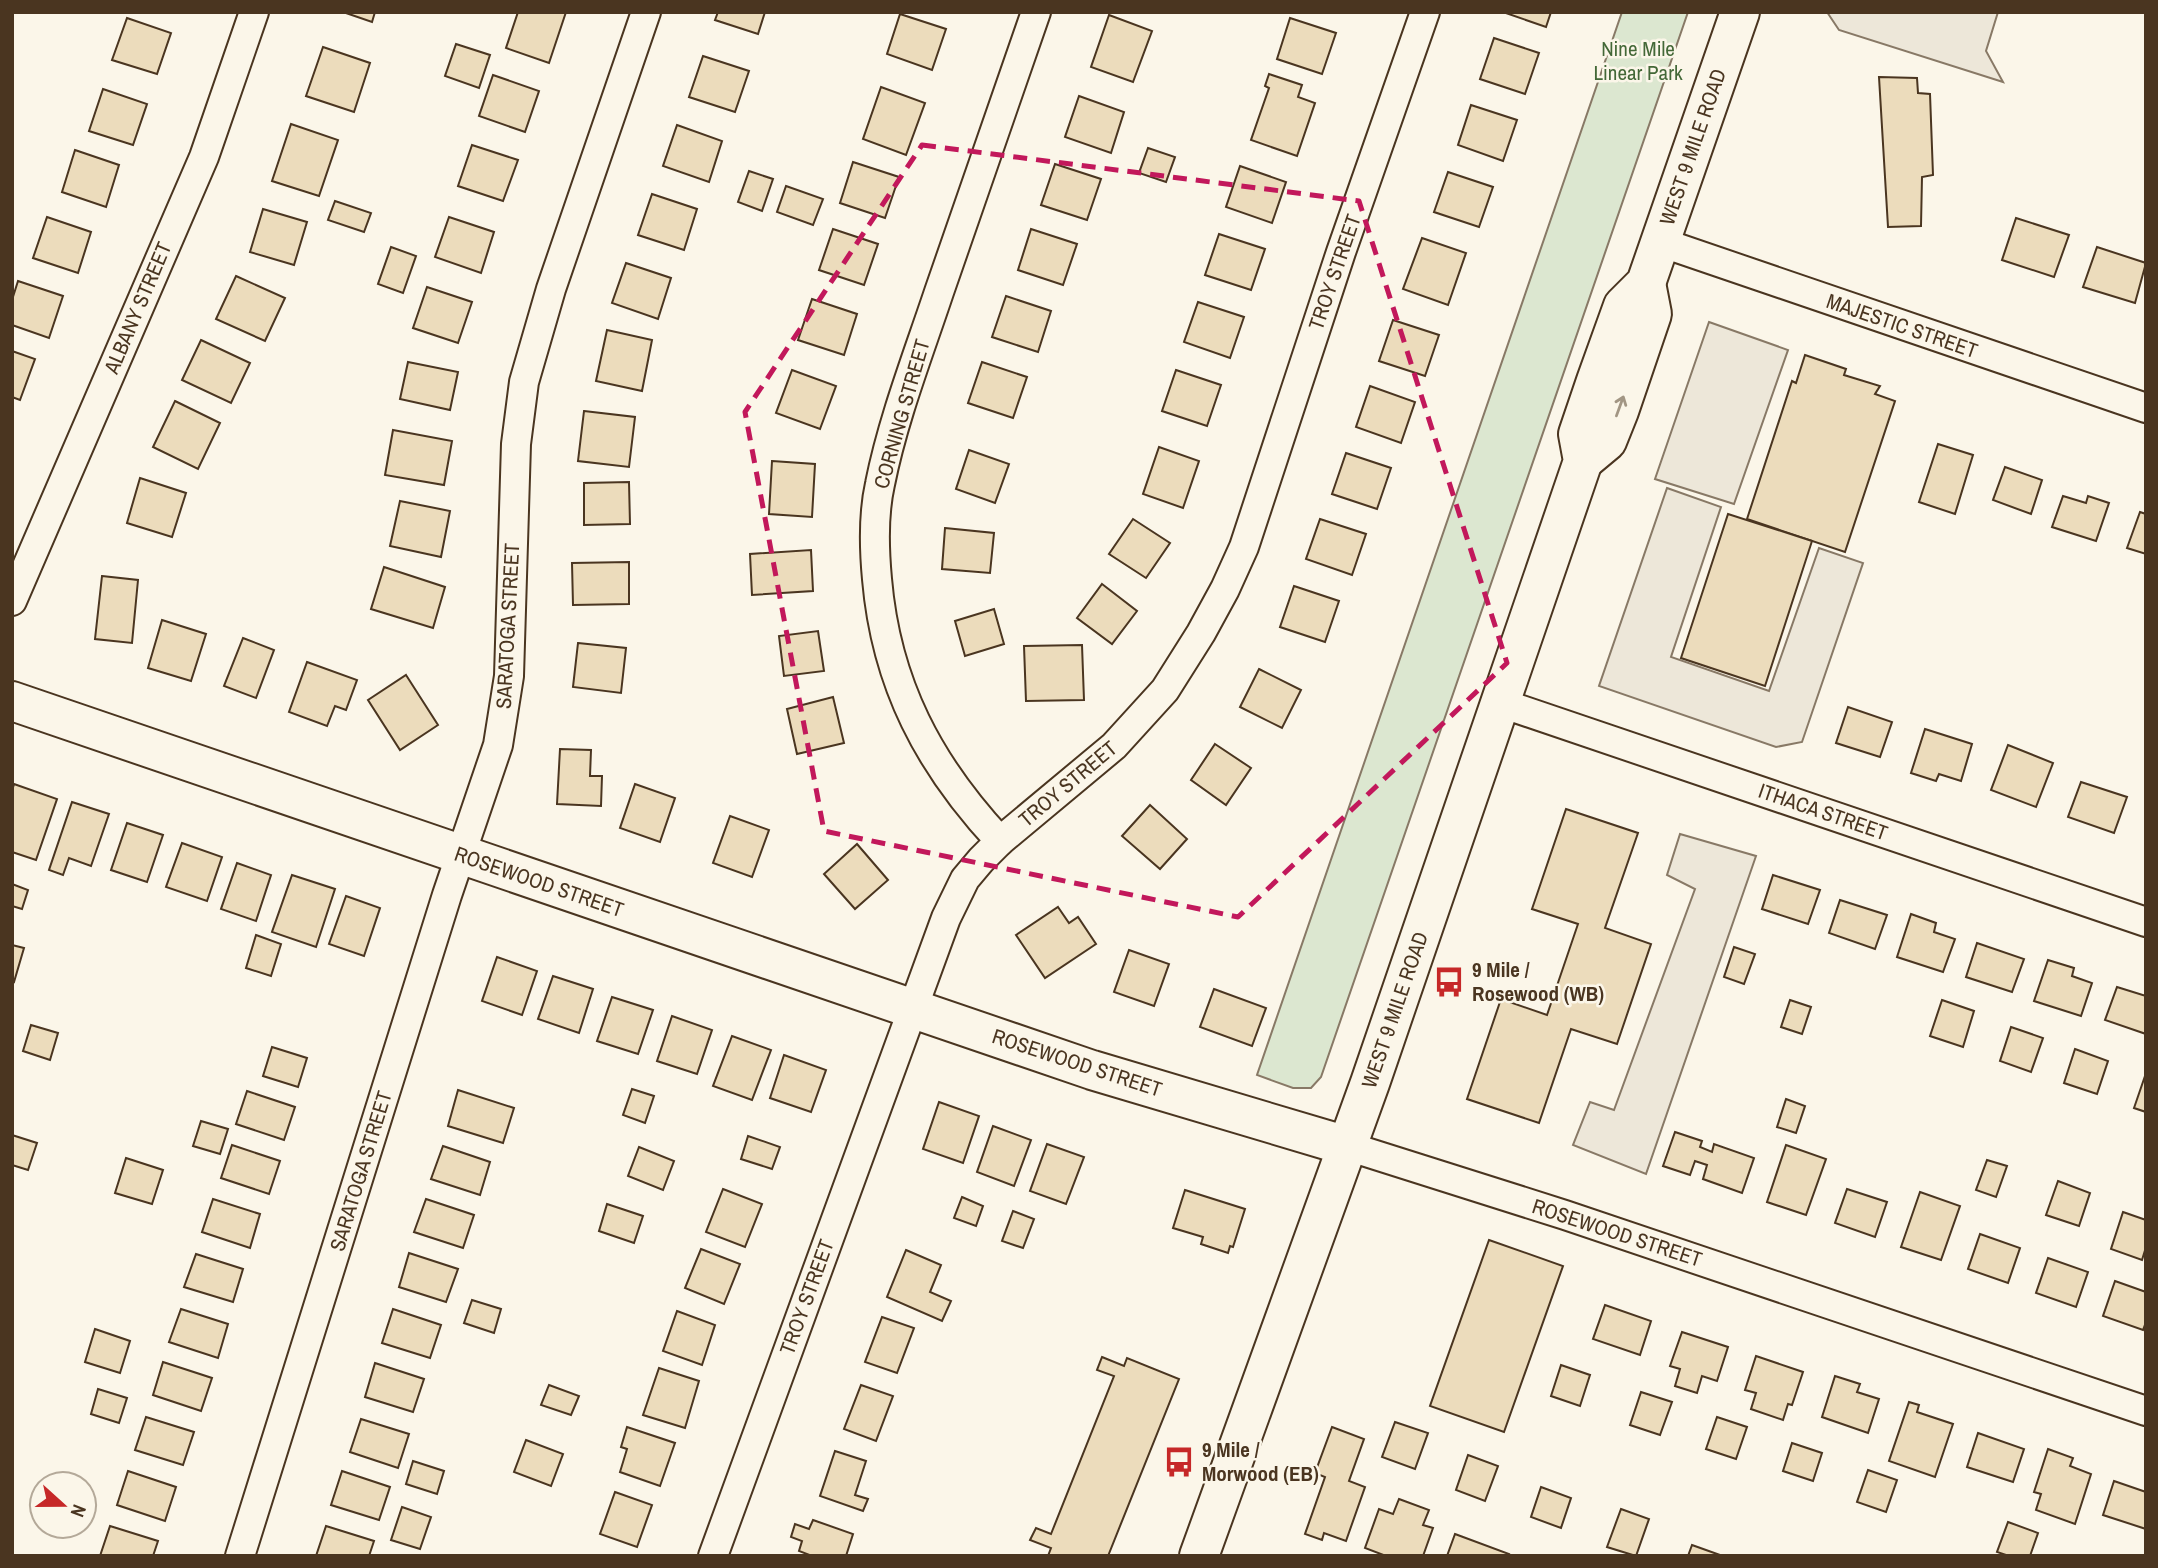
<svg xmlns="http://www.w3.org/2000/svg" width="2158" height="1568" font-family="'Archivo Narrow',sans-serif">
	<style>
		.green { fill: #dce7d0; stroke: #887966; stroke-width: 2 }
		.parking { fill: #ede7d9; stroke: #887966; stroke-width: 2 }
		.building { fill: #ecdcbc; stroke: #4a3520; stroke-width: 2 }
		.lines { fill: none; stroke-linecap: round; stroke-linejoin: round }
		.street-casing { stroke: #4a3520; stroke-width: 32 }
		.secondary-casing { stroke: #4a3520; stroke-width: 42 }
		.street { stroke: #fbf6e9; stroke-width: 28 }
		.secondary { stroke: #fbf6e9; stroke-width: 38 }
		.oneway { stroke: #a29684 }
		.marked { fill: none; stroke: #c2185b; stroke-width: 5; stroke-dasharray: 14 9; stroke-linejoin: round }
		.labels { text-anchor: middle; stroke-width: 5; stroke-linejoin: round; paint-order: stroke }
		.park-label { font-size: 21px; fill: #436837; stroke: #fbf6e9 }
		.street-label { font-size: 21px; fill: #4a3520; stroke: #fbf6e9 }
		.poi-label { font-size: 21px; font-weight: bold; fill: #4a3520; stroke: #fbf6e9; text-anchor: start }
	</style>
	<rect width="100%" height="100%" fill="#fbf6e9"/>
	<path class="green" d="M1622 12H1688L1321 1077 1311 1088H1293L1257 1075Z"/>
	<g class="parking">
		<path d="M1827 12H1998L1986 51 2003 82 1839 30Z"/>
		<path d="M1709 322 1788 350 1734 504 1655 479Z"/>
		<path d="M1667 488 1721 507 1671 657 1769 691 1819 548 1863 563 1802 742 1776 747 1599 686Z"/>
		<path d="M1680 834 1756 856 1646 1174 1573 1145 1590 1102 1614 1110 1695 889 1667 875Z"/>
	</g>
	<g class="building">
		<path d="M343 12H375L372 22Z"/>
		<path d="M518 12H566L549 63 506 48Z"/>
		<path d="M718 12H765L758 34 715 20Z"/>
		<path d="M1503 12H1551L1546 27Z"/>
		<path d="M900 14 946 29 932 70 887 54Z"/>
		<path d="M1109 15 1152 31 1133 82 1091 67Z"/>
		<path d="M127 18 171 33 157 74 112 60Z"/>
		<path d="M1290 18 1336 33 1322 74 1277 59Z"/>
		<path d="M1494 38 1539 53 1525 94 1480 79Z"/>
		<path d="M456 44 490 55 479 88 445 76Z"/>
		<path d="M323 47 370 63 354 112 306 96Z"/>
		<path d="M703 56 749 71 735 112 689 97Z"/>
		<path d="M1269 74 1302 85 1298 97 1315 103 1297 156 1251 140 1269 88 1265 86Z"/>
		<path d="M493 75 539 91 525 132 479 116Z"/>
		<path d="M1879 77 1917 78 1918 93 1930 94 1933 175 1922 177 1921 226 1888 227Z"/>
		<path d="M881 87 925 103 906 155 863 139Z"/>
		<path d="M103 89 147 104 133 145 89 131Z"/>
		<path d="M1079 96 1124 112 1111 153 1065 137Z"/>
		<path d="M1471 105 1517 120 1503 161 1458 145Z"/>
		<path d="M291 124 338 140 319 196 272 181Z"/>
		<path d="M677 125 722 141 709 182 663 166Z"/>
		<path d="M472 145 518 160 503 201 458 186Z"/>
		<path d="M1148 148 1175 157 1166 182 1139 173Z"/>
		<path d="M75 150 119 165 106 207 62 192Z"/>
		<path d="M853 162 899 177 885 218 840 203Z"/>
		<path d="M1055 164 1101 179 1087 220 1041 205Z"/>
		<path d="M1240 166 1286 182 1272 223 1226 207Z"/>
		<path d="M749 171 773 179 762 211 738 202Z"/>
		<path d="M1448 172 1493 187 1479 227 1434 212Z"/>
		<path d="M786 186 823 199 813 225 777 212Z"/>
		<path d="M652 194 697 209 684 250 638 235Z"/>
		<path d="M335 201 371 213 364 232 328 220Z"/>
		<path d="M263 209 307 222 294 265 250 252Z"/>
		<path d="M47 217 91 232 78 273 33 258Z"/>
		<path d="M449 217 494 232 481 273 435 257Z"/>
		<path d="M2016 218 2069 235 2054 277 2002 260Z"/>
		<path d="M833 229 878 244 864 285 819 270Z"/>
		<path d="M1031 229 1077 244 1063 285 1018 270Z"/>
		<path d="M1219 234 1265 249 1251 290 1205 275Z"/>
		<path d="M1422 238 1466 253 1448 305 1403 289Z"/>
		<path d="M391 247 416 256 403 293 378 284Z"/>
		<path d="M2097 247 2146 263 2135 303 2083 287Z"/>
		<path d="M626 263 671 278 658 319 612 303Z"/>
		<path d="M236 276 285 298 265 341 216 319Z"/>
		<path d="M18 281 63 296 49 338 12 325V300Z"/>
		<path d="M427 287 472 302 458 343 413 328Z"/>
		<path d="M1006 296 1051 311 1038 352 992 337Z"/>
		<path d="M812 299 857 314 844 355 798 340Z"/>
		<path d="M1198 302 1244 317 1230 358 1184 342Z"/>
		<path d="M1393 320 1439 335 1425 376 1379 361Z"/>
		<path d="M607 330 652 340 642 391 596 381Z"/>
		<path d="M201 340 250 363 231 403 182 380Z"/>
		<path d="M12 351 35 359 20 400 12 397Z"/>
		<path d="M1805 355 1846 369 1844 375 1880 386 1875 394 1895 401 1845 552 1747 519 1792 381 1796 383Z"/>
		<path d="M408 362 458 372 450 410 400 399Z"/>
		<path d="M982 362 1027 377 1013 418 968 403Z"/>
		<path d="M792 370 836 386 820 429 776 413Z"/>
		<path d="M1176 370 1221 385 1207 426 1162 411Z"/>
		<path d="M1370 386 1415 402 1401 443 1356 427Z"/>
		<path d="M175 401 220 423 198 469 153 447Z"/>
		<path d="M584 411 635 417 629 467 578 461Z"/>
		<path d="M393 430 452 441 444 485 385 475Z"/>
		<path d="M1938 444 1973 455 1955 514 1919 502Z"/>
		<path d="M1159 447 1199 461 1183 508 1143 494Z"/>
		<path d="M969 450 1009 464 995 503 956 489Z"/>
		<path d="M1346 453 1391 468 1377 509 1332 494Z"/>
		<path d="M772 461 815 464 812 517 769 514Z"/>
		<path d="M2005 467 2042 480 2031 514 1993 500Z"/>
		<path d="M140 478 186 493 172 537 127 523Z"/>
		<path d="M629 482 630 524 584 525V483Z"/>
		<path d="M2063 496 2086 503 2088 496 2109 503 2096 541 2052 527Z"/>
		<path d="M400 501 450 511 441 557 390 546Z"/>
		<path d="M2140 512 2146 514V554L2127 548Z"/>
		<path d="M1728 514 1812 541 1765 686 1681 658Z"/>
		<path d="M1133 519 1170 543 1146 578 1109 554Z"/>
		<path d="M1320 519 1366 534 1352 575 1306 559Z"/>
		<path d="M945 528 994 533 990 573 942 569Z"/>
		<path d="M811 550 813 591 752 595 750 554Z"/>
		<path d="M629 562V604L573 605 572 563Z"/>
		<path d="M384 567 445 587 433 628 371 609Z"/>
		<path d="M102 576 138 580 132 643 95 639Z"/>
		<path d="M1102 584 1137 611 1112 644 1077 618Z"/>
		<path d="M1294 586 1339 601 1325 642 1280 627Z"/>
		<path d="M994 609 1004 644 965 656 955 621Z"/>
		<path d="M162 620 206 634 191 681 148 668Z"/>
		<path d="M818 631 824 671 784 676 779 636Z"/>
		<path d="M243 638 274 650 256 698 224 686Z"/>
		<path d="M578 643 626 648 621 693 573 687Z"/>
		<path d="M1082 645 1084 700 1026 701 1024 646Z"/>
		<path d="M307 662 357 680 346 710 335 706 327 726 289 712Z"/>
		<path d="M1259 669 1301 690 1282 728 1240 707Z"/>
		<path d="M406 675 438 725 400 750 368 700Z"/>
		<path d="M833 697 844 743 797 754 787 709Z"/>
		<path d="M1848 707 1892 722 1880 757 1836 743Z"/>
		<path d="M1925 729 1972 744 1961 781 1939 774 1936 781 1911 773Z"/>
		<path d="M1215 744 1251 768 1226 805 1191 780Z"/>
		<path d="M2008 745 2053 763 2036 807 1991 790Z"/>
		<path d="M560 749 591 750 590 776H602L601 806 557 804Z"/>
		<path d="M2081 782 2127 797 2114 833 2068 817Z"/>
		<path d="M14 784 57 799 36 860 12 852V791Z"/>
		<path d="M635 784 675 798 660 842 620 828Z"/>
		<path d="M72 802 109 814 91 866 69 858 63 875 49 870Z"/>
		<path d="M1150 805 1187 839 1160 869 1122 836Z"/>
		<path d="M1566 809 1638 833 1605 928 1651 944 1617 1044 1571 1029 1539 1123 1467 1099 1501 999 1547 1015 1578 924 1532 909Z"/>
		<path d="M730 816 769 830 752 877 713 863Z"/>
		<path d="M127 823 163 835 147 882 111 870Z"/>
		<path d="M182 843 222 857 207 901 166 887Z"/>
		<path d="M857 844 888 880 855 909 824 874Z"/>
		<path d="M237 863 271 875 256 921 221 909Z"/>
		<path d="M292 875 335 889 316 947 272 932Z"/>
		<path d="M1773 875 1820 890 1808 924 1762 909Z"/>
		<path d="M12 884 28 890 22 909 12 906Z"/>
		<path d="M346 896 380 908 364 956 329 944Z"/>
		<path d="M1840 900 1887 915 1875 949 1829 933Z"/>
		<path d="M1058 907 1069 923 1078 917 1096 944 1045 978 1016 935Z"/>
		<path d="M1911 914 1936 923 1934 932 1955 939 1943 972 1897 957Z"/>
		<path d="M256 935 281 944 271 976 246 968Z"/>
		<path d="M1977 943 2024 959 2012 992 1966 977Z"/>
		<path d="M12 945 24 948 14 982 12 981Z"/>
		<path d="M1734 947 1755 954 1744 984 1724 977Z"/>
		<path d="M1129 950 1169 964 1154 1006 1114 992Z"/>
		<path d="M497 957 537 971 522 1015 482 1001Z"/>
		<path d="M2048 960 2074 968 2072 976 2092 983 2081 1016 2034 1001Z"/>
		<path d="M553 976 593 989 579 1033 538 1019Z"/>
		<path d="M2117 987 2146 996V1034L2105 1020Z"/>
		<path d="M1214 989 1266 1008 1252 1046 1200 1027Z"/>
		<path d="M612 997 653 1010 638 1054 597 1041Z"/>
		<path d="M1790 1000 1811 1007 1802 1034 1781 1027Z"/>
		<path d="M1942 1000 1974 1011 1963 1047 1930 1036Z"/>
		<path d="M672 1016 712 1030 697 1074 657 1061Z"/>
		<path d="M31 1025 58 1033 50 1060 23 1051Z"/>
		<path d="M2011 1027 2043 1038 2031 1072 2000 1061Z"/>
		<path d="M732 1036 771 1050 752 1100 713 1086Z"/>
		<path d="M272 1047 307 1058 298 1087 263 1076Z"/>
		<path d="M2075 1049 2108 1061 2097 1094 2064 1083Z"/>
		<path d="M784 1055 826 1070 811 1112 770 1098Z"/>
		<path d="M2145 1076H2146V1112L2134 1108Z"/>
		<path d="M632 1089 654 1096 645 1123 623 1115Z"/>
		<path d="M458 1090 514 1108 503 1143 448 1126Z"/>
		<path d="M247 1091 295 1107 284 1140 236 1124Z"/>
		<path d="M1786 1099 1805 1106 1796 1133 1777 1127Z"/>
		<path d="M939 1102 979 1116 963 1163 923 1149Z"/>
		<path d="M201 1121 228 1129 220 1154 193 1146Z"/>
		<path d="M993 1126 1031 1140 1014 1186 977 1172Z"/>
		<path d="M1675 1132 1702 1141 1700 1147 1712 1152 1714 1144 1754 1158 1742 1193 1703 1179 1707 1165 1695 1161 1690 1175 1663 1166Z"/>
		<path d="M12 1135 37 1143 28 1170 12 1165Z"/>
		<path d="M748 1136 780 1147 772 1169 741 1159Z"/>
		<path d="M1047 1144 1084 1157 1066 1204 1030 1191Z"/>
		<path d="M232 1145 280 1161 269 1194 221 1178Z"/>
		<path d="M1786 1145 1826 1159 1806 1215 1767 1202Z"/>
		<path d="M443 1146 490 1162 480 1195 431 1179Z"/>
		<path d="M639 1147 674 1161 663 1190 628 1176Z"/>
		<path d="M126 1158 163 1170 152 1204 115 1193Z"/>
		<path d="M1987 1160 2007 1166 1996 1197 1976 1190Z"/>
		<path d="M2058 1181 2090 1193 2079 1226 2046 1215Z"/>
		<path d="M723 1189 762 1204 745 1247 706 1232Z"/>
		<path d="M1847 1189 1887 1202 1875 1237 1835 1223Z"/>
		<path d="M1185 1190 1245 1209 1233 1247 1230 1246 1228 1253 1201 1244 1203 1237 1173 1228Z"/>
		<path d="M1920 1192 1960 1206 1941 1260 1901 1247Z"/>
		<path d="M962 1197 983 1206 976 1226 954 1218Z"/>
		<path d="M213 1199 260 1214 250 1248 202 1232Z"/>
		<path d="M426 1199 474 1215 463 1248 414 1232Z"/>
		<path d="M607 1204 643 1216 634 1243 599 1231Z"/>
		<path d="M1013 1211 1034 1219 1023 1248 1002 1241Z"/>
		<path d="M2123 1212 2146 1220V1247L2142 1260 2111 1249Z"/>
		<path d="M1980 1234 2020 1248 2008 1283 1968 1269Z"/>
		<path d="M1489 1240 1563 1266 1504 1432 1430 1406Z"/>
		<path d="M701 1249 740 1264 724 1304 685 1288Z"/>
		<path d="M906 1250 941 1265 930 1292 951 1301 942 1321 887 1297Z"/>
		<path d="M409 1253 458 1269 446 1302 399 1287Z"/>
		<path d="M196 1254 243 1269 233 1302 184 1287Z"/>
		<path d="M2048 1258 2088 1272 2076 1307 2036 1293Z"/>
		<path d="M2115 1281 2146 1292V1322L2143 1330 2103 1316Z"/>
		<path d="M472 1300 501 1309 494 1333 464 1323Z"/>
		<path d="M1605 1305 1651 1321 1640 1355 1593 1339Z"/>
		<path d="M181 1309 228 1324 218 1358 169 1342Z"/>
		<path d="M393 1309 441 1325 430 1358 382 1343Z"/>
		<path d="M677 1311 715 1325 702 1365 663 1351Z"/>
		<path d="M882 1317 914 1328 897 1373 865 1362Z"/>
		<path d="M95 1329 130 1341 120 1373 85 1362Z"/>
		<path d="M1682 1332 1728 1347 1717 1381 1702 1376 1697 1393 1675 1386 1680 1369 1670 1366Z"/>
		<path d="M1756 1356 1803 1372 1792 1405 1788 1404 1783 1420 1751 1409 1756 1393 1745 1390Z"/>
		<path d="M1102 1357 1124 1366 1127 1358 1179 1379 1108 1556H1048L1051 1548 1030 1540 1036 1528 1051 1534 1114 1376 1097 1370Z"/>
		<path d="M163 1362 212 1378 201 1411 153 1395Z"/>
		<path d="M375 1363 424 1379 413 1412 365 1397Z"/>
		<path d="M1561 1365 1590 1375 1580 1406 1551 1396Z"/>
		<path d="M659 1368 699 1381 685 1428 643 1415Z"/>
		<path d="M1835 1376 1860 1384 1857 1392 1879 1399 1868 1433 1822 1417Z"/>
		<path d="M549 1385 579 1396 571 1415 541 1405Z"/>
		<path d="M861 1385 893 1396 876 1441 844 1429Z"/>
		<path d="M98 1389 127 1398 119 1423 91 1414Z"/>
		<path d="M1641 1392 1672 1402 1660 1435 1630 1425Z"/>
		<path d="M1909 1402 1919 1405 1917 1412 1953 1424 1935 1477 1889 1461Z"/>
		<path d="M146 1417 194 1432 183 1465 135 1450Z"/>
		<path d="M1717 1417 1747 1427 1736 1459 1706 1449Z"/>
		<path d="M361 1419 409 1434 398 1468 350 1452Z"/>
		<path d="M1395 1422 1428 1433 1415 1469 1382 1457Z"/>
		<path d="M627 1427 675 1443 660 1486 620 1472 627 1449 621 1447Z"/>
		<path d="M1332 1427 1364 1439 1349 1481 1365 1487 1346 1541 1324 1533 1322 1540 1305 1534 1325 1477 1315 1473Z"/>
		<path d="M1978 1433 2024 1449 2013 1482 1967 1467Z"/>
		<path d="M526 1440 563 1454 551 1486 514 1472Z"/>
		<path d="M1792 1443 1822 1453 1813 1481 1783 1471Z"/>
		<path d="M2048 1449 2073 1458 2070 1466 2091 1474 2075 1524 2036 1510 2041 1494 2034 1492Z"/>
		<path d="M835 1451 866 1461 855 1495 868 1499 863 1511 820 1496Z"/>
		<path d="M1468 1455 1498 1466 1485 1501 1456 1490Z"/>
		<path d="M413 1461 444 1471 437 1494 406 1484Z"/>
		<path d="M1868 1470 1897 1480 1886 1512 1857 1502Z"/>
		<path d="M128 1471 176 1487 165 1521 117 1505Z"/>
		<path d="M342 1471 390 1487 379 1520 331 1505Z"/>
		<path d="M2114 1481 2146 1492V1529L2103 1515Z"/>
		<path d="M1541 1487 1571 1498 1561 1528 1531 1517Z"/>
		<path d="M615 1492 652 1505 637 1547 600 1534Z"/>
		<path d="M1399 1499 1429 1510 1423 1525 1433 1528 1423 1556H1386L1365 1548 1379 1509 1393 1514Z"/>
		<path d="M402 1507 431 1517 420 1549 391 1540Z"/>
		<path d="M1621 1509 1649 1519 1636 1556 1607 1547Z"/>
		<path d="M813 1520 853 1534 846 1556H812L799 1551 802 1541 791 1537 795 1524 809 1529Z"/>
		<path d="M2008 1522 2038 1533 2030 1556H2009L1997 1552Z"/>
		<path d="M110 1526 158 1541 153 1556H100Z"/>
		<path d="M326 1526 374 1541 369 1556H316Z"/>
		<path d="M1455 1534 1509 1554 1508 1556H1447Z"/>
		<path d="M1692 1545 1720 1555V1556H1688Z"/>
	</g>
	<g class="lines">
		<g class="street-casing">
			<g id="street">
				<path d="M1660 242 2146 408"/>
				<path d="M12 601 204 157 254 12"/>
				<path d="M1501 703 2146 922"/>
				<path d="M1000 841C929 765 886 684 877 579 874 547 873 515 880 484 893 419 918 355 939 292 971 199 1003 106 1036 12"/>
				<path d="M1347 1146 1565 1215 2146 1411"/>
				<path d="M240 1556 447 895 498 745 509 676 516 444 524 382 551 289 646 12"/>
				<path d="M713 1556 946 918 965 879 981 860 1000 841 1114 746 1165 690 1201 633 1225 589 1244 547 1341 252 1425 12"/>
			</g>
		</g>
		<g class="secondary-casing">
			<g id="secondary">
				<path d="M1583 461 1607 441 1619 411 1652 314 1646 283"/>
				<path d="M12 701 1092 1070 1347 1146"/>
				<path d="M1199 1556 1370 1083 1583 461 1578 434 1596 381 1623 306 1646 283 1740 12"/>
			</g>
		</g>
		<use href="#street" class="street"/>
		<use href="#secondary" class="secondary"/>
	</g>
	<defs><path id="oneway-shaft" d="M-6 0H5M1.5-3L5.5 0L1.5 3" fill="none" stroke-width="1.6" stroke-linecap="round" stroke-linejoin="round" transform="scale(1.75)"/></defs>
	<use class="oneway" href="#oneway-shaft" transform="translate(1620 406) rotate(-70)"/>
	<path class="marked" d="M922 145 1359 201 1507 663 1238 917 824 831 745 412Z"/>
	<defs>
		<g id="bus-bare" transform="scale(2.415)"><path d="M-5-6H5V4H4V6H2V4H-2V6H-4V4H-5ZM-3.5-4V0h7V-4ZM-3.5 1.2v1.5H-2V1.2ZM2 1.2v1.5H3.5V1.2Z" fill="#c62828" stroke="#fbf6e9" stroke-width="2.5" paint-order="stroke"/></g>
	</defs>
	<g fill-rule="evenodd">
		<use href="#bus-bare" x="1449" y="982"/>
		<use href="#bus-bare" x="1179" y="1462"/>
	</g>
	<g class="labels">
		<g class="park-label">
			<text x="1638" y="56">Nine Mile<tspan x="1638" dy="24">Linear Park</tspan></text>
		</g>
		<g class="street-label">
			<text transform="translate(1693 147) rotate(-71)" y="7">WEST 9 MILE ROAD</text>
			<text transform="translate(1335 272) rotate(-71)" y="7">TROY STREET</text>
			<text transform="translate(138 308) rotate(-67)" y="7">ALBANY STREET</text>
			<text transform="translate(1902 326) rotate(19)" y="7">MAJESTIC STREET</text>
			<text transform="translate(902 414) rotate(-74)" y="7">CORNING STREET</text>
			<text transform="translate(508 626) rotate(-87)" y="7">SARATOGA STREET</text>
			<text transform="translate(1068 784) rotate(-40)" y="7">TROY STREET</text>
			<text transform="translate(1823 812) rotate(19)" y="7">ITHACA STREET</text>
			<text transform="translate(539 882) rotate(19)" y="7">ROSEWOOD STREET</text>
			<text transform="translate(1395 1010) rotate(-71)" y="7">WEST 9 MILE ROAD</text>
			<text transform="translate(1077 1063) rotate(18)" y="7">ROSEWOOD STREET</text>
			<text transform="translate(361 1171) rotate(-73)" y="7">SARATOGA STREET</text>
			<text transform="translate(1617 1233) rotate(18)" y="7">ROSEWOOD STREET</text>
			<text transform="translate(807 1297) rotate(-70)" y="7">TROY STREET</text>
		</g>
		<g class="poi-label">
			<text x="1472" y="977">9 Mile /<tspan x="1472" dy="24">Rosewood (WB)</tspan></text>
			<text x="1202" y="1457">9 Mile /<tspan x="1202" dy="24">Morwood (EB)</tspan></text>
		</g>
	</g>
	<rect width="2158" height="1568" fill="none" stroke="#4a3520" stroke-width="28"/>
	<g transform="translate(63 1505) rotate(111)"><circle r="33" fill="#fbf6e9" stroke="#b4a999" stroke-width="2"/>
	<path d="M0-5L12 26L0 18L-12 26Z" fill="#c62828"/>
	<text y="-10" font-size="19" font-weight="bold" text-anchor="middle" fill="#4a3520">N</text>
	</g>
</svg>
